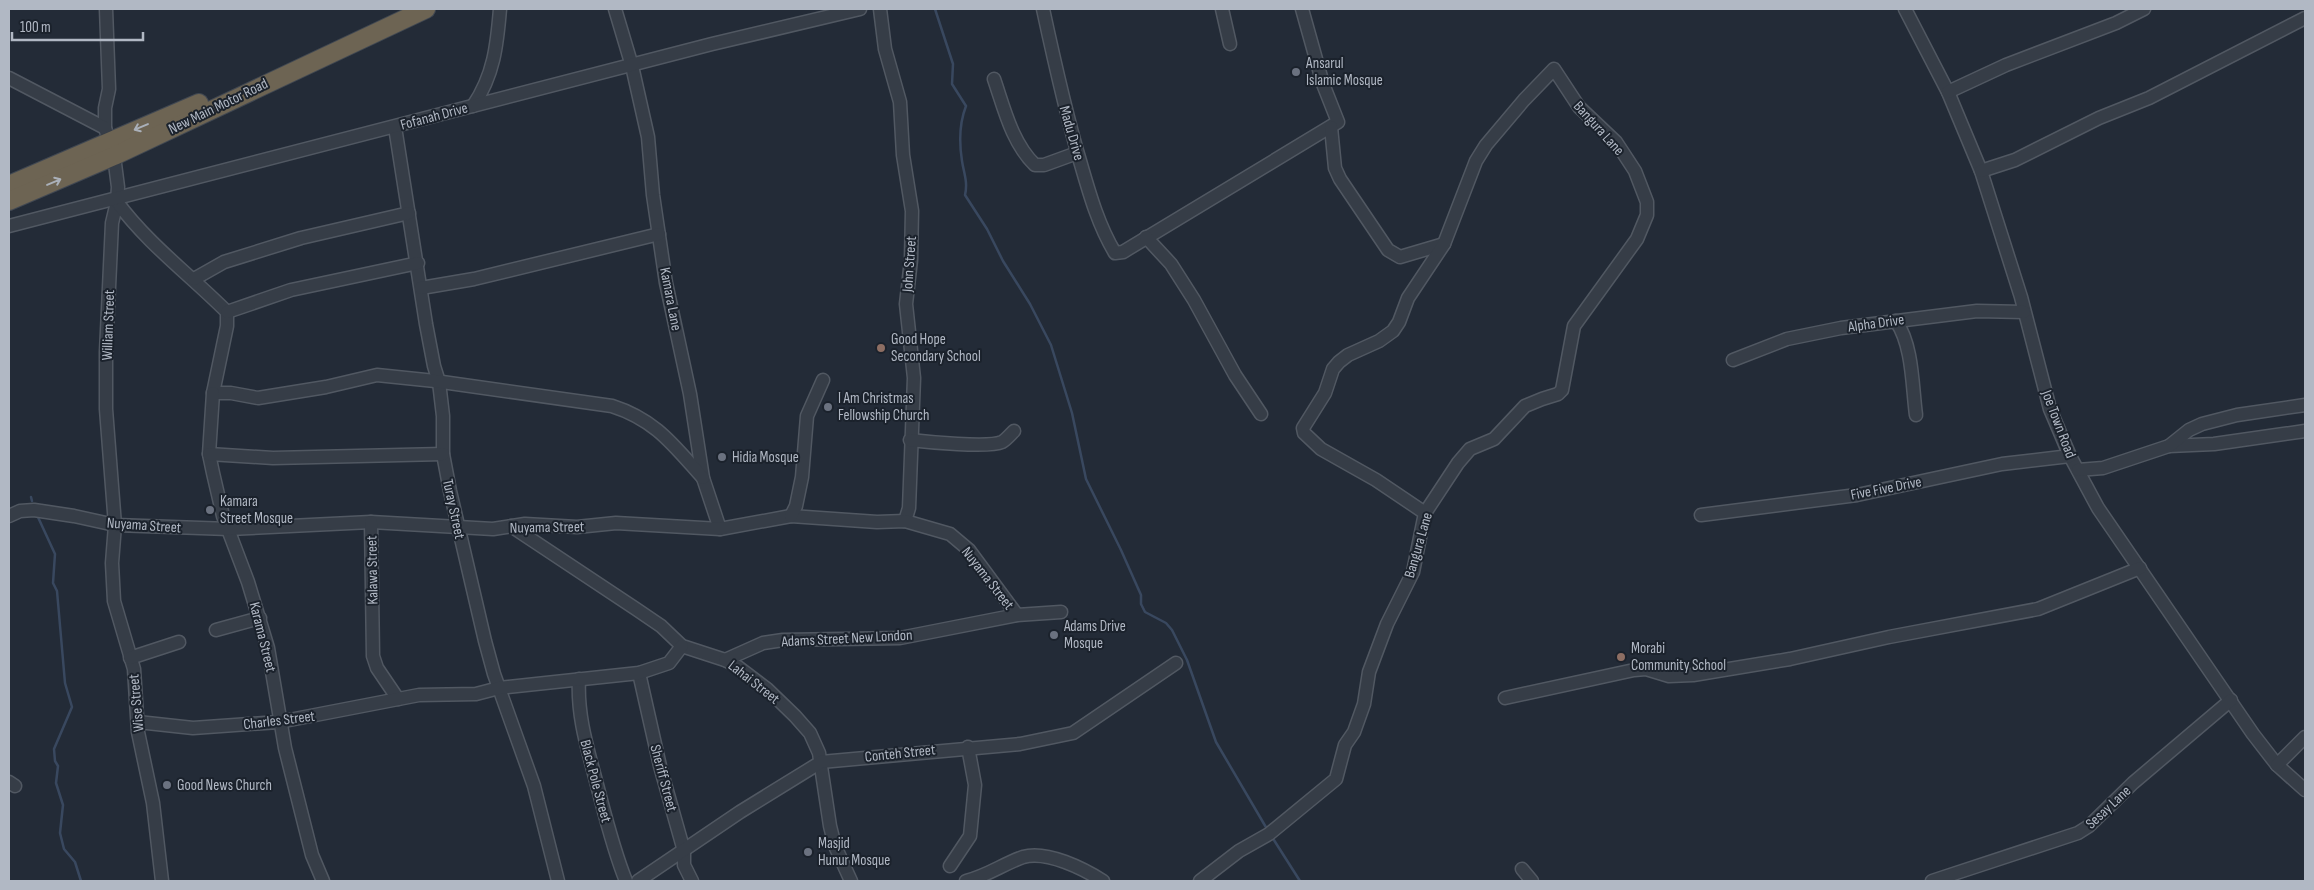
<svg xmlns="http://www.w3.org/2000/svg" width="2314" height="890" font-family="'Sofia Sans Condensed',sans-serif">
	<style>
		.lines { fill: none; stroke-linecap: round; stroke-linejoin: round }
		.stream { stroke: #39485f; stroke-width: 2.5 }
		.minor-casing { stroke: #515862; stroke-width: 15 }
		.highway-casing { stroke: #414852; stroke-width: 20 }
		.minor { stroke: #363d47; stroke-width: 12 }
		.highway { stroke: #6d6453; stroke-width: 18 }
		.oneway { stroke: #aab0b9 }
		.worship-dot { fill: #6b7280; stroke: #1b222c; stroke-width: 2 }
		.education-dot { fill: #8d6e63; stroke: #1b222c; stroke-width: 2 }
		.labels { text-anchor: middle; stroke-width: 4; stroke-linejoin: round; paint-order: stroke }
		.poi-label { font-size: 15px; fill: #b1b8c4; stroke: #1b222c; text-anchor: start }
		.street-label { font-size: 15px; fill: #b1b8c4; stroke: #1b222c }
	</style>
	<rect width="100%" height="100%" fill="#232b37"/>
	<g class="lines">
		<g class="stream">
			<path d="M935 9 953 64 952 84 966 106C959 124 959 142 962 161 964 174 968 182 965 195L987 229 1003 261 1030 304 1051 345 1072 413 1086 479 1121 550 1141 595V604L1145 612 1166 623 1172 630 1187 660 1216 742 1267 829"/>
			<path d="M31 497 32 501"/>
			<path d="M37 515 55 554 53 583 57 591 65 683 72 707 54 749 55 761 58 766 56 783 63 805 60 833 64 849 75 862 81 881"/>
			<path d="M1272 837 1300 881"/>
		</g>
		<g class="minor-casing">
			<g id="minor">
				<path d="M106 9 109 89 105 108V128L114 156 118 187 117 202 112 223 106 352V409L115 525 112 563 114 601 134 669 138 732 153 803 162 881"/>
				<path d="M615 9 632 66 648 137 653 195 666 283 690 394 703 478 720 529"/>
				<path d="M880 9 885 49 900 102 903 155 912 211 911 260 906 304 914 378 909 508 905 521"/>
				<path d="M1043 9C1054 60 1065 111 1080 161 1089 192 1098 225 1115 253L1123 252 1338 122 1323 84 1302 9"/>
				<path d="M1222 9 1230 44"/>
				<path d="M1905 9 1948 92 1981 171 2021 297 2050 409 2070 456 2098 508 2253 734 2277 765 2305 790"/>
				<path d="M9 78 105 128"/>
				<path d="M994 79C1004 108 1012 143 1035 165H1044L1077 153"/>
				<path d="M1948 92 2006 65 2116 23 2144 9"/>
				<path d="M473 106C494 75 497 45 500 9"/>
				<path d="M395 127 426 324 434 366 439 382 443 416V454L450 491 485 641 494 674 534 786 558 881"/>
				<path d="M1331 127 1335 168 1340 179 1388 250 1400 257 1444 244"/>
				<path d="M1981 171 2015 160 2099 118 2149 98 2305 18"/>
				<path d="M117 202C148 244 190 275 227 312V326L213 393H231L258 398 326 387 377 375 435 381 612 406C656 420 674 446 703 478"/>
				<path d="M9 226 712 44 860 9"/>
				<path d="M1146 237 1171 264 1194 300 1235 375 1261 414"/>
				<path d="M194 279 224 262 301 238 409 213"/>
				<path d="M421 288 474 279 659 234"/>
				<path d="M227 312 291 290 418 263"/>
				<path d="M1896 321C1913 346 1912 385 1916 415"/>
				<path d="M1733 360 1787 339 1841 328 1977 311 2024 312"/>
				<path d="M213 393 209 454 213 473 223 516 248 582 268 648 285 748 312 855 323 881"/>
				<path d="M910 440C927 442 989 448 1002 442 1006 440 1011 434 1014 431"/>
				<path d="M2169 446 2214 444 2305 431"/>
				<path d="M209 454 273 458 443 454"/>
				<path d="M2078 470 2103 468 2169 446 2189 430 2202 424 2237 415 2305 405"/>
				<path d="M1701 515 1857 495 2002 464 2070 456"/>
				<path d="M9 516 20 511 34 510 74 516 115 525 229 529 371 522 493 529 525 524 577 527 616 523 720 529 791 516 877 522 905 521 950 534 969 550 1017 615"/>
				<path d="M791 516 796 506 802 477 807 416 823 380"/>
				<path d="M371 522 373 656 377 668 398 699"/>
				<path d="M511 526 636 609 661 626 682 646 725 660 738 667 767 689 795 716 810 733 819 753 830 826 835 846 851 881"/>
				<path d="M216 630 260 618"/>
				<path d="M130 658 179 642"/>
				<path d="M725 660 763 643 783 640 900 638 1017 615 1061 612"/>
				<path d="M639 673 660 766 684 851V865L692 881"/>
				<path d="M579 679C577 715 587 747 596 781 605 815 613 849 626 881"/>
				<path d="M1505 698 1634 670 1646 669 1669 676 1693 675 1790 659 1889 637 2038 609 2140 568"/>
				<path d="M138 722 193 728 279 722 419 695 476 694 499 688 639 673 669 663 682 646"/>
				<path d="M2277 765 2305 737"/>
				<path d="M9 782 15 786"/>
				<path d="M950 866 970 836 975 785 968 747"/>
				<path d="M1522 869 1532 881"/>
				<path d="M638 881 740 812 821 762 1020 744 1073 733 1176 663"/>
				<path d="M966 881C987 876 1003 864 1023 857 1047 850 1084 869 1103 881"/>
				<path d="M1200 881 1239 851 1269 834 1336 779 1345 745 1354 732 1364 704 1369 672 1387 624 1413 572 1425 513 1458 463 1470 449 1494 439 1525 406 1542 399 1558 394 1562 390 1574 326 1637 239 1647 215V202L1635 171 1616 142 1579 107 1554 69 1524 100 1486 145 1476 161 1444 244 1408 298 1399 322 1393 331 1379 341 1348 355 1339 362 1333 369 1325 393 1303 428 1304 433 1321 449 1376 480 1425 513"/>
				<path d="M1932 881 2078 833 2089 826 2133 783 2231 700"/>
			</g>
		</g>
		<g class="highway-casing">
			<g id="highway">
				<path d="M9 185 199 103"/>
				<path d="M9 201 114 156 426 9"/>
			</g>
		</g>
		<use href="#minor" class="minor"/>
		<use href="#highway" class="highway"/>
	</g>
	<defs><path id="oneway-shaft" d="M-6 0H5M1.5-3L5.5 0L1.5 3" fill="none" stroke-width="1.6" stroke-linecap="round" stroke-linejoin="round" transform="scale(1.25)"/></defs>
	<g class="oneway">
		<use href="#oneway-shaft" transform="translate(141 127) rotate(157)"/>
		<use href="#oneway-shaft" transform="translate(54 182) rotate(-23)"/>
	</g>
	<g class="worship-dot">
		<circle cx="1296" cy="72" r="5"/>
		<circle cx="828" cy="407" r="5"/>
		<circle cx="722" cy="457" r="5"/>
		<circle cx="210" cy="510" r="5"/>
		<circle cx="1054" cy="635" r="5"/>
		<circle cx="167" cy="785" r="5"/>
		<circle cx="808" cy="852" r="5"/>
	</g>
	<g class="education-dot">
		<circle cx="881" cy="348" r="5"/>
		<circle cx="1621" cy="657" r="5"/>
	</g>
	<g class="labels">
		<g class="poi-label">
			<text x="1306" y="68">Ansarul<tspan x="1306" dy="17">Islamic Mosque</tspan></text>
			<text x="891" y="344">Good Hope<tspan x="891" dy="17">Secondary School</tspan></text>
			<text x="838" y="403">I Am Christmas<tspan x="838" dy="17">Fellowship Church</tspan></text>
			<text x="732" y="462">Hidia Mosque</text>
			<text x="220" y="506">Kamara<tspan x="220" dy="17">Street Mosque</tspan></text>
			<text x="1064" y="631">Adams Drive<tspan x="1064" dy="17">Mosque</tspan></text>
			<text x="1631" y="653">Morabi<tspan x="1631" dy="17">Community School</tspan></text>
			<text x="177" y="790">Good News Church</text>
			<text x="818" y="848">Masjid<tspan x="818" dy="17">Hunur Mosque</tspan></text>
		</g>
		<g class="street-label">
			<text transform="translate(218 106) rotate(-26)" y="5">New Main Motor Road</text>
			<text transform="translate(434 116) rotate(-15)" y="5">Fofanah Drive</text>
			<text transform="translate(1599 128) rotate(48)" y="5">Bangura Lane</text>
			<text transform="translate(1072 133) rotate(74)" y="5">Madu Drive</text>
			<text transform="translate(909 264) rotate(-86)" y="5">John Street</text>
			<text transform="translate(671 299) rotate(79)" y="5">Kamara Lane</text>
			<text transform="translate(1876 323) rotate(-8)" y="5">Alpha Drive</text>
			<text transform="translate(108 325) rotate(-88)" y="5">William Street</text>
			<text transform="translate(2059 424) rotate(69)" y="5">Joe Town Road</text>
			<text transform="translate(1886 488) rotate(-11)" y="5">Five Five Drive</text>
			<text transform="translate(454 509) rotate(78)" y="5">Turay Street</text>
			<text transform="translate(144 525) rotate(4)" y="5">Nuyama Street</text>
			<text transform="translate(547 527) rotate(-1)" y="5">Nuyama Street</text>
			<text transform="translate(1418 545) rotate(-74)" y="5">Bangura Lane</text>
			<text transform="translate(372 570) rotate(-91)" y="5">Kalawa Street</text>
			<text transform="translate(988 578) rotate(52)" y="5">Nuyama Street</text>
			<text transform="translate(263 637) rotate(76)" y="5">Karama Street</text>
			<text transform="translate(847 638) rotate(-3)" y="5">Adams Street New London</text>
			<text transform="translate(754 682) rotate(38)" y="5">Lahai Street</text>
			<text transform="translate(136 703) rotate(-95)" y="5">Wise Street</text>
			<text transform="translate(279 720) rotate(-7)" y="5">Charles Street</text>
			<text transform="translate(900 753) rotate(-6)" y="5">Conteh Street</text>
			<text transform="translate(664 778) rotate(75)" y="5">Sheriff Street</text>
			<text transform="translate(596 781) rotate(75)" y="5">Black Pole Street</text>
			<text transform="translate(2108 807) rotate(-43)" y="5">Sesay Lane</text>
		</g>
	</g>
	<rect width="2314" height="890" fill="none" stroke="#b1b8c4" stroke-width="20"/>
	<path d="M12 32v8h131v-8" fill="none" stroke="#b1b8c4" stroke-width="2.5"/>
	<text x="20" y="32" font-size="15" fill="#b1b8c4" stroke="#1b222c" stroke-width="4" paint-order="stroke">100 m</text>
</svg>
